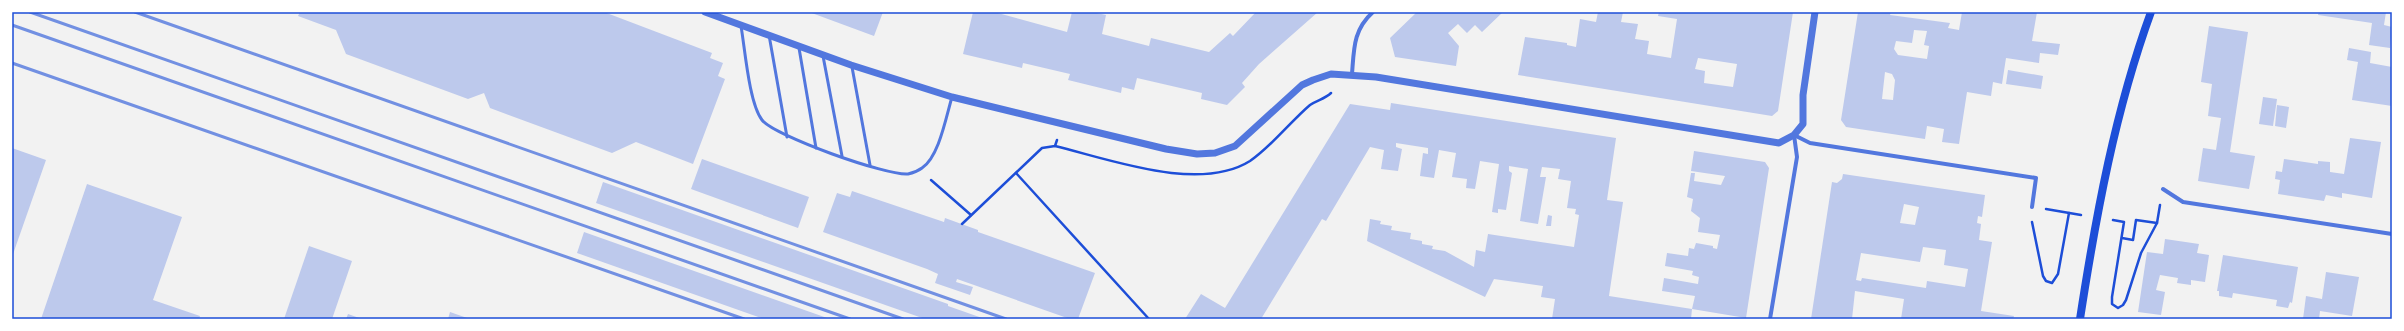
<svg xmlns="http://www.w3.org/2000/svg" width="2404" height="331" font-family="'Work Sans',sans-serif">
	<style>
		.building { fill: #bdc9ec; fill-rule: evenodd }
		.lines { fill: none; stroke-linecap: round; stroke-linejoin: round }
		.path { stroke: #1d4ed8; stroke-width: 2.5 }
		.service { stroke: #5277de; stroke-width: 3 }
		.minor { stroke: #5277de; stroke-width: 4 }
		.tertiary { stroke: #5277de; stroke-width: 7 }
		.secondary { stroke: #1d4ed8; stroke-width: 8 }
		.rail { stroke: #7290e2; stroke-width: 3 }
		.neatline { fill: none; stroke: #1d4ed8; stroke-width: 1.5 }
	</style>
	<rect width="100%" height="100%" fill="#f2f2f2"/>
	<g class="building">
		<path d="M300 12H604L712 53 710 58 723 63 718 76 725 79 693 164 636 142 612 153 490 108 484 93 468 99 346 54 336 30 298 16Z"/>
		<path d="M809 12H883L874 36Z"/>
		<path d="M973 12H994L1067 32 1072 12H1092L1106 15 1102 34 1149 46 1151 38 1209 52 1230 33 1233 36 1256 12H1318L1259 64 1242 83 1245 87 1227 105 1201 99 1202 93 1137 78 1134 90 1122 87 1121 93 1068 80 1070 74 1023 63 1022 68 963 54Z"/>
		<path d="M1417 12H1503L1482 32 1475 25 1467 33 1458 24 1448 33 1459 46 1456 66 1395 57 1390 38Z"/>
		<path d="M1598 12H1623L1621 22 1638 24 1635 39 1649 41 1647 54 1671 58 1677 19 1658 16 1659 12H1793L1778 111 1772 116 1518 75 1525 37 1567 43V45L1576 47 1580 19 1596 22ZM1698 58 1737 64 1733 87 1704 83 1705 71 1695 69Z"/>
		<path d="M1858 12H1891L1890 15 1950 23 1948 28 1959 30 1962 12H2037L2032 41 2060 44 2058 55 2040 53 2039 63 2006 58 2002 84 1993 82 1991 96 1967 92 1959 144 1942 142 1944 129 1927 126 1925 139 1846 127 1841 120ZM1914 30 1927 31 1924 45 1929 46 1927 59 1898 55 1894 49 1896 41 1912 43ZM1885 72 1892 74 1895 80 1893 100 1882 99Z"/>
		<path d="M2319 12H2386L2384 25 2392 27 2390 48 2369 45 2372 23 2318 15Z"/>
		<path d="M2209 26 2248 32 2230 152 2255 156 2249 189 2198 181 2203 148 2216 150 2221 118 2208 116 2212 84 2201 82Z"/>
		<path d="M2349 48 2371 52 2370 63 2392 67V106L2352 100 2358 62 2347 60Z"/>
		<path d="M2008 70 2043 76 2041 89 2006 84Z"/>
		<path d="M2263 97 2277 99 2273 126 2259 124Z"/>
		<path d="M1391 103 1616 138 1607 200 1623 202 1609 296 1692 309 1691 319H1552L1555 299 1541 297 1543 286 1494 279 1485 297 1367 241 1370 219 1381 221 1380 224 1392 226 1391 230 1411 233 1410 239 1422 241V244L1433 246 1432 249 1445 251 1474 267 1476 250 1485 252 1488 234 1574 247 1579 215 1575 214 1576 209 1567 208 1571 181 1558 179 1560 169 1542 167 1540 177H1546L1538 224 1520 221 1528 169 1509 166V171L1512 173 1506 210 1498 209V213L1492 212 1499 164 1480 161 1475 189 1466 188 1467 179 1452 177 1456 153 1439 150 1434 178 1420 176 1423 153 1428 154V148L1396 143V147L1402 149 1398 171 1381 169 1384 150 1370 147 1326 221 1322 219 1261 319H1185L1201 294 1225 308 1350 104 1390 110Z"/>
		<path d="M2277 105 2289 107 2286 128 2275 126Z"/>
		<path d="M2350 138 2381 142 2372 198 2342 193V198L2326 195 2324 201 2278 194 2280 180 2275 179 2276 171 2282 172 2284 159 2318 164V161L2330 162V172L2344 174Z"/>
		<path d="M12 148 46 160 12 257Z"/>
		<path d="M1694 151 1765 162 1769 168 1746 318 1692 309 1695 296 1662 291 1664 278 1698 284 1699 277 1692 275 1693 271 1665 266 1667 253 1688 256 1689 248 1694 249 1696 243 1713 246V248L1717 249 1720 235 1698 232 1700 218 1691 211 1693 199 1687 197 1691 173H1695L1694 181 1721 185 1725 176 1691 171Z"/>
		<path d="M702 159 809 197 798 228 691 189Z"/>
		<path d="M1843 174 1985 195 1982 217 1978 216 1977 223 1981 224 1979 240 1992 242 1981 311 2014 316 2013 319H1901L1904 299 1855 291 1852 319H1811L1832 182 1837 183 1842 179ZM1904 204 1919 207 1915 225 1900 223ZM1923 247 1946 250 1944 265 1968 269 1965 287 1927 281 1926 288 1862 278 1861 281 1856 280 1861 253 1920 262Z"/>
		<path d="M603 182 948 304V306L985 319H925L596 203Z"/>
		<path d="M87 184 182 217 153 300 200 316 199 319H41Z"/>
		<path d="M852 191 944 222 945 218 978 230V232L1095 273 1078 319H1070L957 279 956 282 973 287 970 295 935 283 938 274 927 269 823 232 837 193 850 197Z"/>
		<path d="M1548 215 1552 216 1551 226H1546Z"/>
		<path d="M584 232 830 319H764L577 253Z"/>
		<path d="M2165 239 2199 244 2197 253 2209 255 2205 282 2191 280V285L2177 283 2178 278 2160 275 2156 290 2165 292 2161 315 2138 312 2147 252 2163 254Z"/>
		<path d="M309 246 352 261 332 319H284Z"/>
		<path d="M2223 255 2298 267 2292 303 2290 302 2288 308 2276 306 2277 300 2233 293 2232 298 2219 296V291H2217Z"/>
		<path d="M2326 272 2359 277 2352 316 2320 311 2319 319H2303L2306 296 2322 299Z"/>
		<path d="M450 312 470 319H448Z"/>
		<path d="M348 314 362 319H346Z"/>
	</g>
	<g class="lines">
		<g class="path">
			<path d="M1055 146C1109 159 1199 193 1250 161 1272 146 1290 122 1310 105 1317 100 1325 99 1331 93"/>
			<path d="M1016 173 1149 319"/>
			<path d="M931 180 971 215"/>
			<path d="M2046 209 2081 215"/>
			<path d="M2113 220 2124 222 2112 297V304L2118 308 2123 305 2126 300 2141 253 2157 223 2160 205"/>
			<path d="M2032 222 2043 276 2046 281 2052 283 2058 274 2069 213"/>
			<path d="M962 224 1042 148 1055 146 1057 140"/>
			<path d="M2122 238 2133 240 2136 220 2157 223"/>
		</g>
		<g class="service">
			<path d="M741 26C745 49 749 103 762 120 774 136 887 176 908 174 913 173 918 171 922 168 939 157 946 117 952 97"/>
			<path d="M769 35 787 137"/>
			<path d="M799 48 816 148"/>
			<path d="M823 56 842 156"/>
			<path d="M852 67 870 165"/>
		</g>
		<g class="minor">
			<path d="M1352 74C1354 49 1353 30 1373 12"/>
			<path d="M1794 135 1810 143 2036 178 2032 207"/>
			<path d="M2163 189 2183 202 2392 234"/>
			<path d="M1770 319 1797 157 1794 135"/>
		</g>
		<path class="tertiary" d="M705 12 851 65 952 97 1166 149 1197 154 1215 153 1235 146 1302 85 1313 80 1331 74 1376 77 1779 143 1794 135 1803 124V95L1815 12"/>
		<path class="secondary" d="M2080 319C2096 215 2115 111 2151 12"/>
		<g class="rail">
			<path d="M30 12 903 319"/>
			<path d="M135 12 1006 319"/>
			<path d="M12 25 850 319"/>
			<path d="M12 63 744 319"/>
		</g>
	</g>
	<rect width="2404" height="331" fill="none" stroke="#ffffff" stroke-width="26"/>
	<rect x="13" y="13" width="2378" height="305" class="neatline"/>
</svg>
